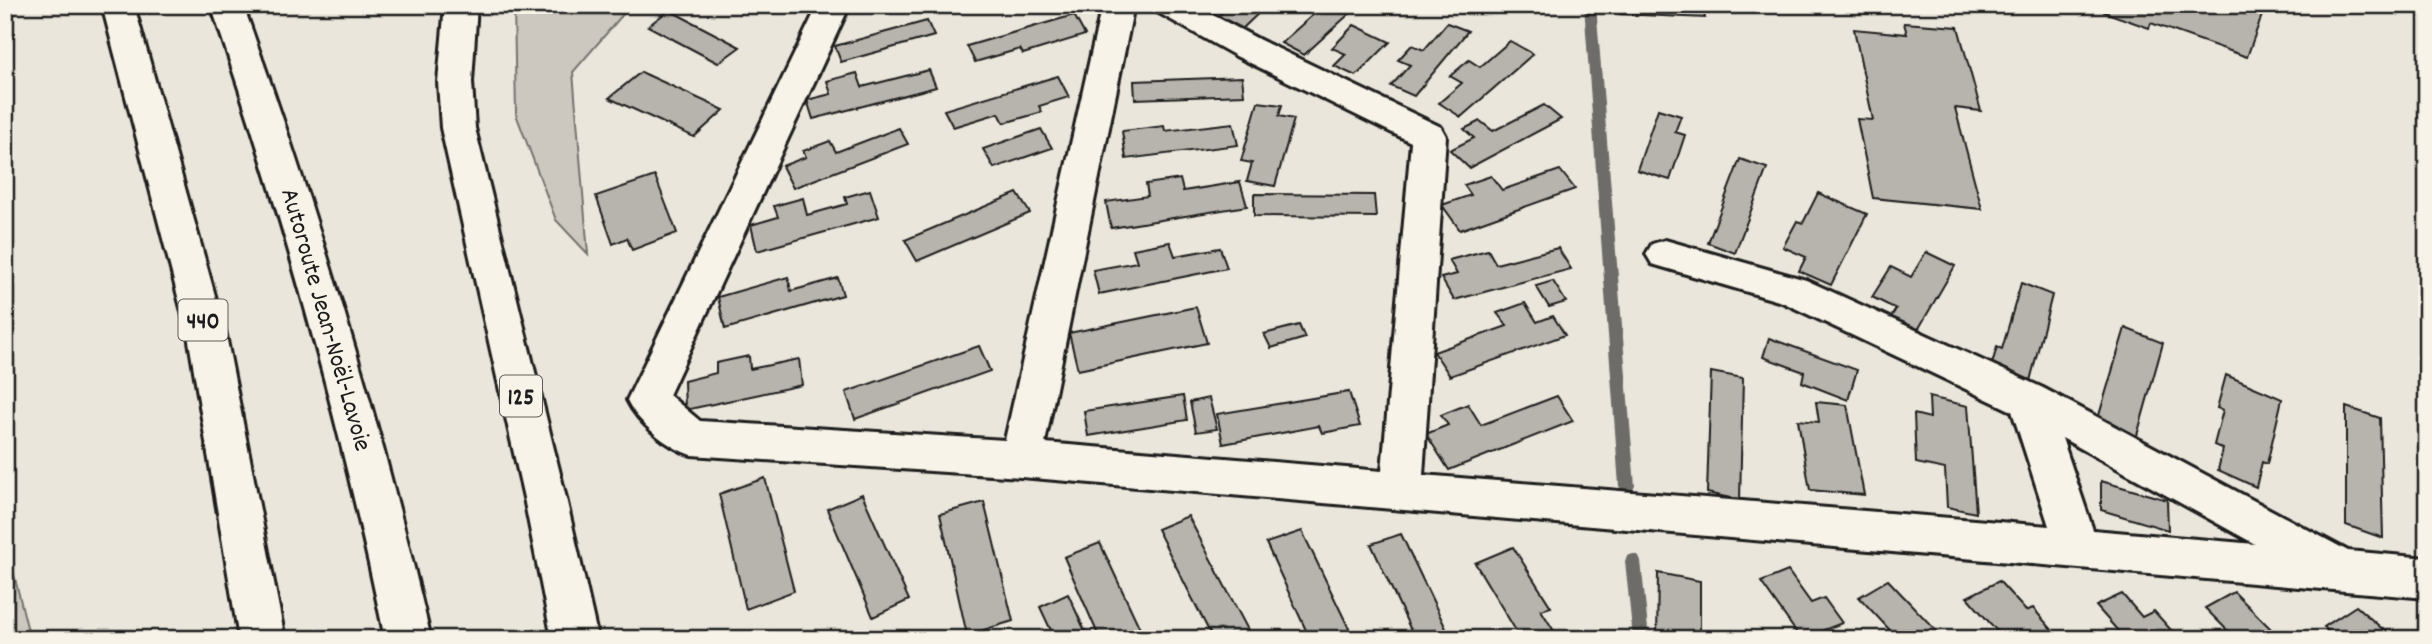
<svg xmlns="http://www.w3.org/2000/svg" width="2432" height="644" font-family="Dekko,sans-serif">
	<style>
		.green { fill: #ccc8c0; stroke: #74726e; stroke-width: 2 }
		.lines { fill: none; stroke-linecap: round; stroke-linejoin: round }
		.stream { fill: #6d6c68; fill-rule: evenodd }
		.building { fill: #b6b4ac; stroke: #1c1c1c; stroke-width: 2 }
		.street-casing { stroke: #1c1c1c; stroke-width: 6 }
		.highway-casing { stroke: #1c1c1c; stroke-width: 6 }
		.street { fill: #f7f3e8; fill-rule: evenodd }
		.highway { fill: #f7f3e8; fill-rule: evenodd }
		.labels { text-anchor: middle; stroke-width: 5; stroke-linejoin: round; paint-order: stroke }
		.shield { fill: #f7f3e8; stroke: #5e5c59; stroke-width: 2 }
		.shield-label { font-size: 24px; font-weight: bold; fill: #1c1c1c }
		.street-label { font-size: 26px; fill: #1c1c1c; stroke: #f7f3e8 }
	</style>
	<rect width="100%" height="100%" fill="#eae6dc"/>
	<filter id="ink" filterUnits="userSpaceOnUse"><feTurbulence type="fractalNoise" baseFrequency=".0143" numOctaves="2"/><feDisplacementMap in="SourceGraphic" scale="14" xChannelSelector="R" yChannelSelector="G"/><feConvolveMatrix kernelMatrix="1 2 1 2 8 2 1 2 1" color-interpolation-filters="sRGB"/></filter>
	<g filter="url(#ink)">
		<g class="green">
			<path d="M514 5H631L573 72 588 254 556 220 516 114Z"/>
			<path d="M5 538 30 639H5Z"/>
		</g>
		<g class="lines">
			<g class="stream">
				<path d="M1584 5H1596L1635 486 1632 491 1627 493 1622 491 1619 486Z"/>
				<path d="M1633 554 1639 556 1641 561 1649 639H1633L1625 561 1627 556Z"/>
			</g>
		</g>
		<g class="building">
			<path d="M1230 5H1264L1266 6 1241 30 1216 18Z"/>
			<path d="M1324 5H1359L1304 55 1281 43Z"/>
			<path d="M1619 5H1702L1705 18 1620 14Z"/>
			<path d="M2107 5H2235L2262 15 2247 57 2151 23 2149 28 2104 12Z"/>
			<path d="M669 10 740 47 718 63 648 26Z"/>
			<path d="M1074 15 1085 35 1023 54 1020 49 975 62 967 46Z"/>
			<path d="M927 21 934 36 841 62 835 46Z"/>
			<path d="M1447 23 1468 31 1414 96 1391 86 1410 65 1398 60 1412 45 1424 50Z"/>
			<path d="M1904 23 1958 27 1981 111 1955 108 1982 209 1873 198 1857 119 1873 120 1854 29 1907 34Z"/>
			<path d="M1354 25 1390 42 1356 76 1334 66 1346 54 1332 48Z"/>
			<path d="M1510 41 1533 54 1461 117 1439 103 1462 83 1450 76 1469 60 1480 67Z"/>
			<path d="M929 70 936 87 813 119 807 100 831 94 827 81 857 73 862 87Z"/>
			<path d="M641 72 724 110 694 137 609 98Z"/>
			<path d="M1058 76 1069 97 1039 106 1042 112 1004 123 999 113 953 127 944 110Z"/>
			<path d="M1242 77 1244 95 1135 99 1134 81Z"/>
			<path d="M1258 102 1282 105 1279 116 1294 119 1275 186 1247 181 1252 163 1241 161Z"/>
			<path d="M1544 105 1561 119 1469 168 1450 150 1474 138 1464 129 1480 121 1493 131Z"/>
			<path d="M1658 109 1681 116 1675 132 1685 135 1670 180 1637 170Z"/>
			<path d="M1233 123 1238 145 1126 159 1122 131 1164 126 1165 131Z"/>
			<path d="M899 128 908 144 793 188 782 166 806 157 803 151 830 141 836 152Z"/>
			<path d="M1041 129 1052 148 994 168 983 149Z"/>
			<path d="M1740 159 1767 168 1735 253 1708 243Z"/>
			<path d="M1560 170 1575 189 1460 230 1442 205 1471 195 1464 185 1491 176 1502 190Z"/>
			<path d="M655 176 677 233 632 250 627 238 613 244 596 196Z"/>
			<path d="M1180 179 1183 191 1240 182 1247 206 1111 228 1106 202 1148 196 1146 184Z"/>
			<path d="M870 190 879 217 757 251 751 225 778 217 774 206 803 198 807 215 847 204 845 197Z"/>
			<path d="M1017 193 1030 213 917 261 905 240Z"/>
			<path d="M1818 193 1867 214 1831 285 1799 271 1806 257 1783 247 1797 221 1803 223Z"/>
			<path d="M1254 194 1374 195 1376 217 1254 216Z"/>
			<path d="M1170 242 1175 256 1220 248 1227 268 1099 294 1093 270 1137 262 1133 249Z"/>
			<path d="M1558 248 1571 269 1454 300 1441 278 1457 274 1449 260 1488 250 1496 264Z"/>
			<path d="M1926 252 1955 266 1915 335 1888 322 1896 309 1872 297 1891 267 1911 277Z"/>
			<path d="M788 277 791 291 838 278 843 295 725 329 718 297Z"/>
			<path d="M1553 281 1566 302 1549 307 1536 286Z"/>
			<path d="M2021 283 2052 295 2029 385 1990 371 1997 347 2002 349Z"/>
			<path d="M1525 303 1537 322 1553 316 1565 335 1450 376 1434 352 1507 326 1497 313Z"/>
			<path d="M1196 307 1207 343 1078 370 1069 333Z"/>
			<path d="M1299 325 1305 338 1271 348 1264 334Z"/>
			<path d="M2125 328 2163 343 2136 439 2097 422Z"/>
			<path d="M1769 338 1857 370 1848 400 1802 382 1804 372 1763 357Z"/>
			<path d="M979 346 990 371 855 419 846 392Z"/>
			<path d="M749 356 750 369 799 359 802 385 685 410 684 381 716 373V363Z"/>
			<path d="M1711 372 1743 378 1740 500 1707 493Z"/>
			<path d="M2226 375 2282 399 2267 464 2262 462 2256 487 2218 470 2223 449 2214 445 2223 410 2217 408Z"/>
			<path d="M1349 392 1360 426 1322 433 1319 426 1223 444 1217 414Z"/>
			<path d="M1183 396 1187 420 1088 436 1084 411Z"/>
			<path d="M1557 396 1573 421 1449 470 1426 434 1448 425 1441 415 1468 404 1481 425Z"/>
			<path d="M1929 397 1968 406 1976 513 1947 507 1945 469 1916 463 1914 414 1930 418Z"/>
			<path d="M1209 398 1217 429 1196 432 1190 402Z"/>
			<path d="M1816 402 1847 405 1864 495 1810 490 1798 420 1819 422Z"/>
			<path d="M2346 407 2380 418 2383 538 2346 525Z"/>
			<path d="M765 478 794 591 746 609 719 494Z"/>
			<path d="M2101 481 2167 500 2168 530 2101 510Z"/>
			<path d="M862 494 909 600 873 617 827 509Z"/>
			<path d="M984 502 1013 621 967 635 940 514Z"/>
			<path d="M1188 516 1248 630 1229 639H1213L1157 529Z"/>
			<path d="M1302 531 1354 639H1310L1266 543Z"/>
			<path d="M1401 534 1451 639H1415L1371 544Z"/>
			<path d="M1100 543 1143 635 1135 639H1100L1064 557Z"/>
			<path d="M1513 547 1551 607 1541 610 1559 639H1521L1475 563Z"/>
			<path d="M1788 571 1811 603 1824 598 1842 623 1801 639 1761 582Z"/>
			<path d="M1658 573 1700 581V639H1657Z"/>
			<path d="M1888 580 1944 639H1898L1859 597Z"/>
			<path d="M1999 581 2026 611 2033 608 2060 639H2004L1967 597Z"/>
			<path d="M2234 592 2281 639H2236L2205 608Z"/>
			<path d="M1068 594 1086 633 1073 639H1055L1040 607Z"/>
			<path d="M2122 594 2142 617 2154 611 2179 639H2125L2096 606Z"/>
			<path d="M2356 606 2386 632 2392 639H2337L2324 627Z"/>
		</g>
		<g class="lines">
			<g class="street-casing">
				<path id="street" d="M818 5H850L669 395 700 421 1005 440 1102 5H1134L1045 443 1382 471 1411 142 1236 56 1157 12 1152 5H1194L1260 40 1441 127 1446 136 1423 475 2049 526 2012 411 1782 302 1652 264 1646 254 1652 244 1665 240 1806 280 2043 388 2348 551 2427 558V598L1021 477 691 455C667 447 638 423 627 400ZM2062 438 2255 544 2093 530Z"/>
			</g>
			<g class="highway-casing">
				<g id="highway">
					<path d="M102 5H134L226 335 285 639H239L188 335Z"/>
					<path d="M211 5H243C318 213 381 423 431 639H385C341 424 282 213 211 5Z"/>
					<path d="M445 5H477L472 82 475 128 566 498 598 639H552L524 498 441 128 438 82Z"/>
				</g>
			</g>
			<use href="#street" class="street"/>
			<use href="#highway" class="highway"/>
		</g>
	</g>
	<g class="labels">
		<g class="shield">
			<rect x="178.5" y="299.5" width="49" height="41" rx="5"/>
			<rect x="500" y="375.5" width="42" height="41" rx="5"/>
		</g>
		<g class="shield-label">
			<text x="203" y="328">440</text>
			<text x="521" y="404">125</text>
		</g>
		<g class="street-label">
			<text transform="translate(328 319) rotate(74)" y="9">Autoroute Jean-Noël-Lavoie</text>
		</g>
	</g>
	<rect width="2432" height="644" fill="none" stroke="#f7f3e8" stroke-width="28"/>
	<rect x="14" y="14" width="2404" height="616" fill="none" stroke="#1c1c1c" stroke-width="2.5" filter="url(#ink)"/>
</svg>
